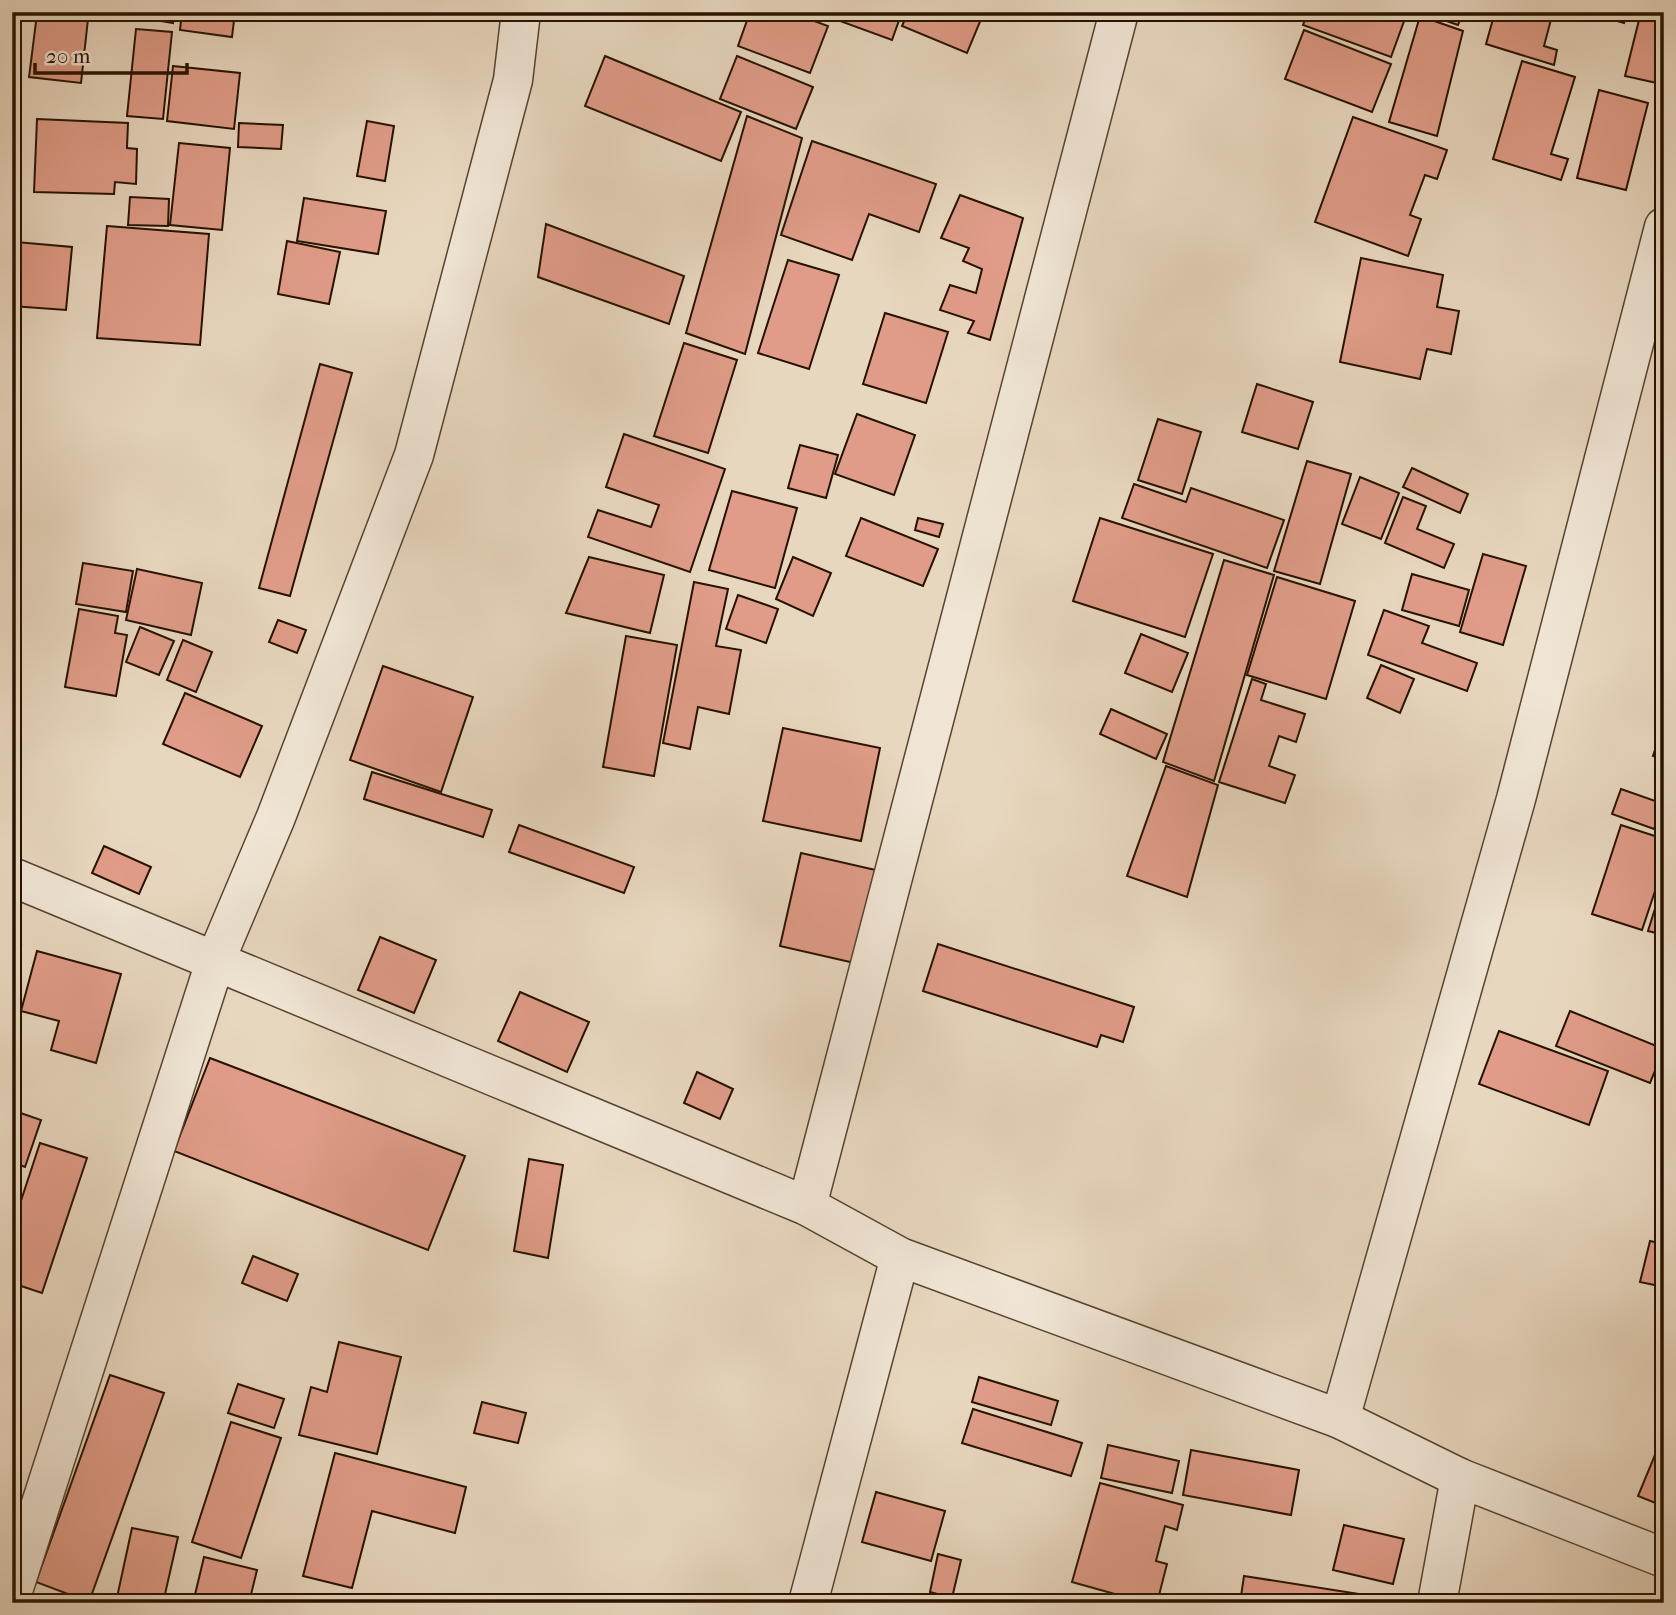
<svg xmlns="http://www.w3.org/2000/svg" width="1676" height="1615" font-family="'IM FELL French Canon',serif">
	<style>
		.building { fill: #e09c88; stroke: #271200; stroke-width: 2 }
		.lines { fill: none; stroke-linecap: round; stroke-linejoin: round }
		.minor-casing { stroke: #574330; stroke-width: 41 }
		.minor { stroke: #f0e5d5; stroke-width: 38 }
	</style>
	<rect width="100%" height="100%" fill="#e8d7bf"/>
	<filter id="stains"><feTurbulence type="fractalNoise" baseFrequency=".00286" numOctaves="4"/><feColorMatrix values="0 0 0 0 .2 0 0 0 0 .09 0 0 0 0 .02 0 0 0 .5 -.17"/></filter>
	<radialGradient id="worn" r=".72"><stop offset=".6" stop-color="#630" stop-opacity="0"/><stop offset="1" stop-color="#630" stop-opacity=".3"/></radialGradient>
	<g class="building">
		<path d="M110 12H175L173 23Z"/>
		<path d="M182 12H235L232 37 180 30Z"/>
		<path d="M750 12H790L828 26 810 73 738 46Z"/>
		<path d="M831 12H902L892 40 829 17Z"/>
		<path d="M908 12H984L967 53 902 26Z"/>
		<path d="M1308 12H1405L1407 13 1391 57 1303 25Z"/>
		<path d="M1420 12H1463L1458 25Z"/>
		<path d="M1495 12H1553L1544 46 1557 50 1554 65 1486 44Z"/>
		<path d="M1587 12H1627L1624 23Z"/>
		<path d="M1641 12H1664V55L1657 83 1625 76Z"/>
		<path d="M37 14 88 19 81 83 29 77Z"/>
		<path d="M1420 16 1463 31 1437 136 1389 122Z"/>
		<path d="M136 29 172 32 163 119 127 116Z"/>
		<path d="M1304 30 1391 64 1372 112 1285 79Z"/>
		<path d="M605 56 741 112 721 161 585 106Z"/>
		<path d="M737 56 813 87 796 129 720 99Z"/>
		<path d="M1522 61 1575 77 1551 154 1568 159 1561 180 1493 159Z"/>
		<path d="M173 66 240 73 234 129 167 121Z"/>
		<path d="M1599 90 1648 103 1626 190 1577 178Z"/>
		<path d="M747 116 802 138 745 354 686 333Z"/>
		<path d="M1353 117 1447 150 1437 179 1425 175 1410 215 1421 219 1408 256 1315 222Z"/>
		<path d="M37 119 128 123 127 148 137 149 136 184 115 182 114 194 34 192Z"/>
		<path d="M367 121 394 126 385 181 357 176Z"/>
		<path d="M239 123 283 125 281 149 238 147Z"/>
		<path d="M812 141 936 184 919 232 869 214 852 260 781 235Z"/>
		<path d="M179 143 230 148 222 230 170 225Z"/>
		<path d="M960 195 1023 218 990 340 968 333 974 321 940 310 950 285 976 293 982 269 963 261 969 248 941 238Z"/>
		<path d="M130 197 169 199 168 226 128 225Z"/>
		<path d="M304 198 386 211 378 254 297 241Z"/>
		<path d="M546 224 684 276 669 324 538 277Z"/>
		<path d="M107 226 209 234 200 345 97 338Z"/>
		<path d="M287 241 340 252 329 304 278 294Z"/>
		<path d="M16 242 72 247 66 310 12 306Z"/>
		<path d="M1361 258 1443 275 1437 307 1459 311 1451 354 1427 349 1420 379 1340 362Z"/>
		<path d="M788 260 839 275 809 369 758 353Z"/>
		<path d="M885 313 948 332 926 403 863 384Z"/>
		<path d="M684 343 737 360 708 453 654 436Z"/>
		<path d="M320 364 352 373 290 596 259 588Z"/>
		<path d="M1257 384 1313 402 1298 449 1242 432Z"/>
		<path d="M857 414 915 435 894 495 835 474Z"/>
		<path d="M1158 419 1201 432 1182 494 1138 480Z"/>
		<path d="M624 434 725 469 690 572 588 537 598 510 651 527 659 505 606 487Z"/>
		<path d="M800 445 838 455 826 498 788 488Z"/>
		<path d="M1307 461 1351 474 1320 584 1274 571Z"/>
		<path d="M1412 468 1468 494 1460 513 1403 487Z"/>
		<path d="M1360 477 1399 493 1381 539 1342 524Z"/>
		<path d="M1134 484 1186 502 1191 488 1284 520 1267 568 1122 518Z"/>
		<path d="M732 491 797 508 775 588 709 570Z"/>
		<path d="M1403 497 1426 506 1417 529 1454 544 1444 568 1385 543Z"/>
		<path d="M861 518 938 549 923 586 846 556Z"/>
		<path d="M918 518 943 524 939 537 915 530Z"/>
		<path d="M1100 518 1213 554 1185 637 1073 601Z"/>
		<path d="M1483 554 1526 566 1503 645 1460 632Z"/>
		<path d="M589 557 664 575 650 633 566 613Z"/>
		<path d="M793 557 831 573 813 616 776 599Z"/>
		<path d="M1224 560 1274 575 1214 781 1163 762Z"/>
		<path d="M83 563 133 571 126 612 76 604Z"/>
		<path d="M137 569 202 583 191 635 126 620Z"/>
		<path d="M1412 574 1469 590 1459 626 1402 610Z"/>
		<path d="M1277 577 1355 601 1326 699 1247 675Z"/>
		<path d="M694 582 728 589 716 646 741 650 729 714 698 707 690 749 663 743Z"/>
		<path d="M738 595 778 609 766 643 726 629Z"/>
		<path d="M79 609 118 616 115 633 127 635 116 696 65 687Z"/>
		<path d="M1384 610 1429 626 1422 643 1477 663 1467 691 1368 655Z"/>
		<path d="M278 620 306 630 297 653 269 642Z"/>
		<path d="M140 627 174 641 159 675 126 662Z"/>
		<path d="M1141 634 1188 653 1172 692 1125 673Z"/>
		<path d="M626 636 677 645 654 776 603 767Z"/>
		<path d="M183 640 212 652 196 692 167 680Z"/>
		<path d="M1381 665 1414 679 1400 713 1367 698Z"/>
		<path d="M383 666 473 697 441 792 350 760Z"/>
		<path d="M1252 679 1266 684 1261 700 1305 714 1296 742 1279 736 1269 766 1295 775 1285 803 1219 782Z"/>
		<path d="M185 693 262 726 240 777 163 744Z"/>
		<path d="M1111 709 1167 734 1156 759 1100 734Z"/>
		<path d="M1664 724V760L1653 756Z"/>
		<path d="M783 728 880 748 861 841 763 821Z"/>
		<path d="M1166 766 1218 785 1187 897 1127 876Z"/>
		<path d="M372 772 492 810 483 837 364 799Z"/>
		<path d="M1621 789 1664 804 1654 829 1612 814Z"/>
		<path d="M519 825 634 867 624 893 509 852Z"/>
		<path d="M1621 825 1664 839V864L1642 930 1592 914Z"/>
		<path d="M104 846 151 867 139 894 92 873Z"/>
		<path d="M801 853 880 871 859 964 780 946Z"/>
		<path d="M1664 880V935L1648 931Z"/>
		<path d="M380 937 436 960 414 1013 358 990Z"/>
		<path d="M12 942 21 945 12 973Z"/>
		<path d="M938 944 1134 1007 1123 1042 1101 1035 1097 1047 923 991Z"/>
		<path d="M37 951 121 974 96 1063 51 1050 59 1021 21 1011Z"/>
		<path d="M520 992 589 1022 567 1072 498 1041Z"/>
		<path d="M1570 1011 1664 1049 1650 1083 1556 1046Z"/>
		<path d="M1499 1031 1608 1071 1589 1125 1479 1084Z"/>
		<path d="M210 1058 465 1156 428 1250 174 1151Z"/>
		<path d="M1664 1066V1088L1657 1086Z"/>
		<path d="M697 1072 733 1089 720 1119 684 1103Z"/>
		<path d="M12 1110 41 1120 25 1167 12 1162Z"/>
		<path d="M40 1143 87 1158 42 1293 12 1283V1228Z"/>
		<path d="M529 1159 563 1165 548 1258 514 1251Z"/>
		<path d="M1650 1241 1664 1244V1287L1640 1282Z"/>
		<path d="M253 1256 298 1274 287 1301 242 1283Z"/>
		<path d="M339 1342 401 1357 377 1454 299 1435 311 1387 327 1392Z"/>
		<path d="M110 1375 164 1393 89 1602 36 1582Z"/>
		<path d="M979 1377 1058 1401 1051 1425 972 1402Z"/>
		<path d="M238 1384 284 1399 274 1428 228 1413Z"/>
		<path d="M482 1402 526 1413 518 1443 474 1433Z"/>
		<path d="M973 1409 1082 1443 1071 1476 962 1443Z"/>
		<path d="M231 1422 281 1438 241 1558 192 1542Z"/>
		<path d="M1108 1445 1179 1461 1172 1493 1101 1478Z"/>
		<path d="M1191 1450 1299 1470 1291 1515 1183 1495Z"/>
		<path d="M1657 1450 1664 1453 1663 1506 1638 1496Z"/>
		<path d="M335 1453 466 1487 455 1533 372 1511 352 1588 303 1576Z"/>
		<path d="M1100 1483 1183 1505 1177 1530 1165 1526 1156 1561 1167 1564 1157 1603H1147L1072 1582Z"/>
		<path d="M876 1492 945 1511 931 1561 862 1542Z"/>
		<path d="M1344 1525 1404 1539 1393 1584 1333 1570Z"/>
		<path d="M132 1528 178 1537 163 1603 116 1602Z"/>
		<path d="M938 1554 961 1560 952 1598 930 1592Z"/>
		<path d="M204 1557 257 1570 249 1603H193Z"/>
		<path d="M1244 1576 1391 1599 1390 1603H1240Z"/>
	</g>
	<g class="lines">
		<g class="minor-casing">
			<g id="minor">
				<path d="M12 877 807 1206 900 1257 1340 1419 1460 1478 1664 1558"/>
				<path d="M807 1206 1119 12"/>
				<path d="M1340 1419 1516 799 1664 227"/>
				<path d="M12 1594 216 959 276 817 414 455 513 80 521 12"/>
				<path d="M808 1603 900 1257"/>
				<path d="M1437 1603 1460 1478"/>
			</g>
		</g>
		<use href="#minor" class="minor"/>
	</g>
	<rect width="1676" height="1615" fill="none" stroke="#e8d7bf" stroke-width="42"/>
	<rect x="14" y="14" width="1648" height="1587" fill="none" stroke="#271200" stroke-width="3.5"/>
	<rect x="21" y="21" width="1634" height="1573" fill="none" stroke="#271200" stroke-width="2"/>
	<path d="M35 63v10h152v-10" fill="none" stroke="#271200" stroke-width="3.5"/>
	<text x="46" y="63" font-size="21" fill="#271200" stroke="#f0e5d5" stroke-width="5" paint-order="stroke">20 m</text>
	<rect width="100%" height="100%" filter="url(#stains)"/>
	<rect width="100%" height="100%" fill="url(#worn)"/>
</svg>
